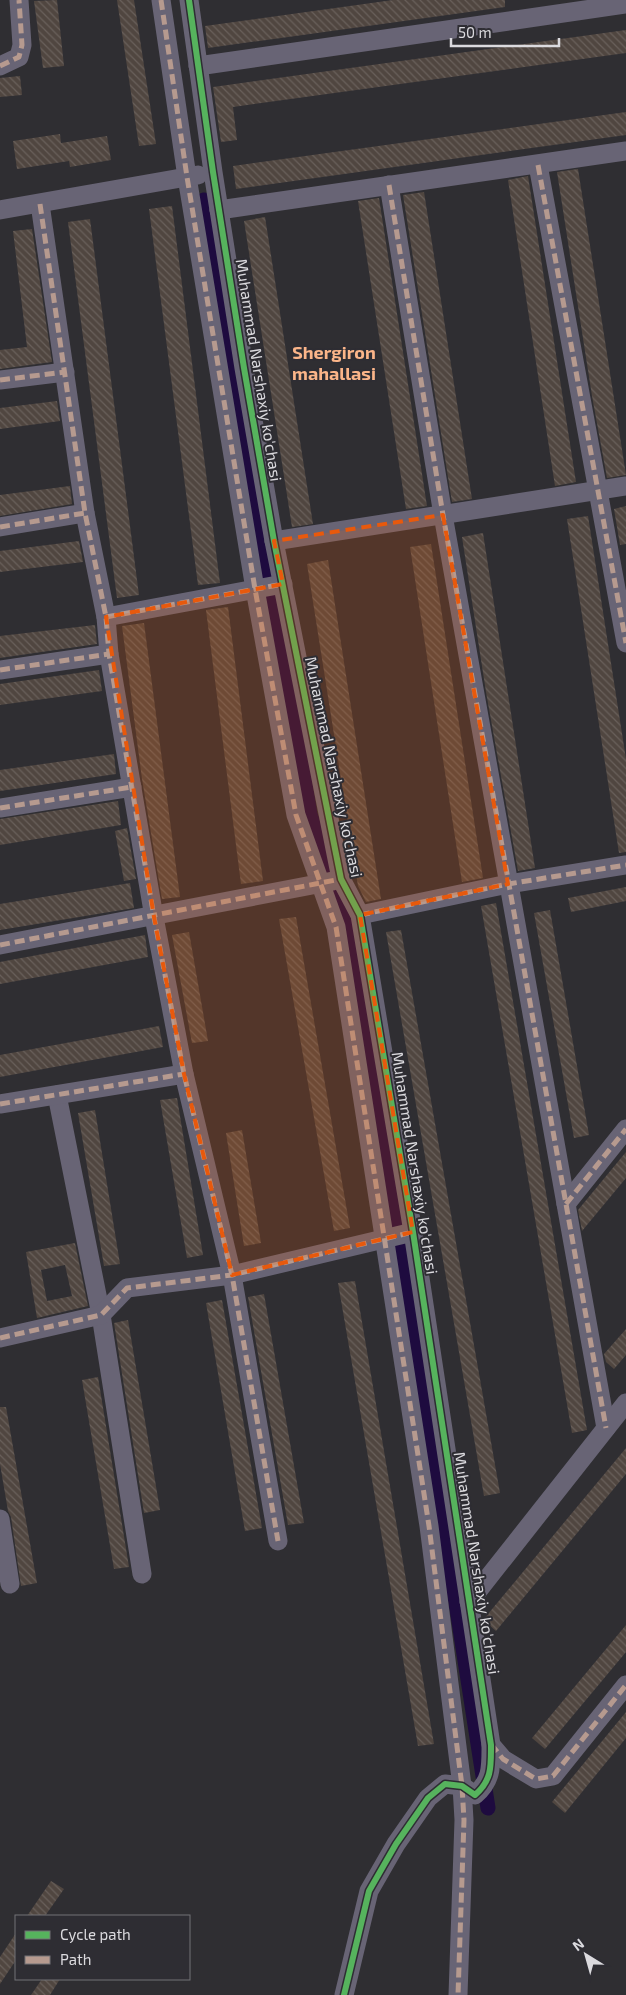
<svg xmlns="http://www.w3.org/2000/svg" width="626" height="1995" font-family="'Exo 2',sans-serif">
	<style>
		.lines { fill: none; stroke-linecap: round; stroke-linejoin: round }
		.canal { stroke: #1e0b3f; stroke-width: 15 }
		.building { fill: url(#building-back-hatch); fill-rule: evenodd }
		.minor { stroke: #686475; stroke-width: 19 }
		.quiet { stroke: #b69a8f; stroke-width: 5; stroke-dasharray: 10 5; stroke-linecap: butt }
		.cycleway-casing { stroke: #2e2d33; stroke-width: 9 }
		.cycleway { stroke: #56b35d; stroke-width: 6 }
		.marked { fill: #e8590c; fill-opacity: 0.2; stroke: #e8590c; stroke-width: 4; stroke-dasharray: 10 6; stroke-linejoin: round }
		.labels { text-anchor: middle; stroke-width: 4; stroke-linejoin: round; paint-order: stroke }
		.street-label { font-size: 16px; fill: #dbdade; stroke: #2e2d33 }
		.neighbourhood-label { font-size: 18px; font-weight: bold; fill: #fbb589; stroke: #2e2d33 }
	</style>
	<defs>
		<pattern id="building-back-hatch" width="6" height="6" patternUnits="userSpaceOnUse" patternTransform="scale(1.25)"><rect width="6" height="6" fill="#504640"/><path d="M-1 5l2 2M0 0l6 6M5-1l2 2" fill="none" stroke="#69605b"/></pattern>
	</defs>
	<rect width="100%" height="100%" fill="#2f2e32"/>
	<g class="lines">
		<g class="canal">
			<path d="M204 200 266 574"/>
			<path d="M271 600 288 680 310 814 320 845 356 947 392 1207 430 1436 488 1808"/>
		</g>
	</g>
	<g class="building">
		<path d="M57 0 64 66 43 68 34 1Z"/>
		<path d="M117 0H134L156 144 139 146Z"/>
		<path d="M393 0H505V7L208 48 205 26Z"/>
		<path d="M626 30V53L233 107 237 140 221 142 213 87Z"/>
		<path d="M20 76 22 95 0 97V78Z"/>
		<path d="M626 112V135L236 189 233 166Z"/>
		<path d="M60 134 61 143 107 136 111 160 70 167 69 161 17 169 13 141Z"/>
		<path d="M578 169 626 475 607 478 592 396 557 172Z"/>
		<path d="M528 176 576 482 555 486 508 180Z"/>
		<path d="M424 192 472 499 452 502 403 195Z"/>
		<path d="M379 198 427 506 406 509 358 201Z"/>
		<path d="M172 206 220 583 198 585 149 209Z"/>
		<path d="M265 217 313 524 292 527 244 221Z"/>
		<path d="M90 219 139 595 117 598 68 222Z"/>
		<path d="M32 229 52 362 0 369V350L27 347 13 231Z"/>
		<path d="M57 401 60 421 0 429V408Z"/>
		<path d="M70 486 72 504 0 516V495Z"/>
		<path d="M626 506V544L620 545 614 509Z"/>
		<path d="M588 516 626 759V852L619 853 567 519Z"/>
		<path d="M483 533 535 868 518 871 486 692 462 537Z"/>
		<path d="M79 541 83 562 0 572V551Z"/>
		<path d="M431 544 483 878 462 882 410 547Z"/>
		<path d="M328 560 381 899 366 902 358 886 307 564Z"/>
		<path d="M228 607 263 881 241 884 206 610Z"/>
		<path d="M144 623 180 897 162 899 142 779 122 626Z"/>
		<path d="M95 625 97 644 0 658V636Z"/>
		<path d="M99 670 102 691 0 705V684Z"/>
		<path d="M114 754 116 774 0 791V770Z"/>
		<path d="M118 801 121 825 0 845V819Z"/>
		<path d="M127 828 136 879 124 881 115 831Z"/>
		<path d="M130 883 134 908 0 930V904Z"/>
		<path d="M626 887V901L571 912 568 898Z"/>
		<path d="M496 903 587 1430 572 1433 481 906Z"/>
		<path d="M550 910 589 1135 574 1138 534 913Z"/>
		<path d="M296 917 350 1228 334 1231 279 919Z"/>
		<path d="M401 930 500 1493 484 1496 386 932Z"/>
		<path d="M189 932 208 1041 192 1043 172 935Z"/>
		<path d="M145 935 148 957 0 984V962Z"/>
		<path d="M159 1026 163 1047 0 1077V1055Z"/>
		<path d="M177 1098 203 1255 187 1258 160 1100Z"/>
		<path d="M95 1110 120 1264 104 1266 78 1113Z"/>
		<path d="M242 1130 261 1243 244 1246 226 1133Z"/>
		<path d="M626 1152V1178L582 1231 578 1210Z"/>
		<path d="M75 1243 88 1306 37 1318 26 1252ZM65 1265 72 1296 47 1301 41 1270Z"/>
		<path d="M355 1281 434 1744 418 1746 338 1283Z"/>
		<path d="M264 1294 304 1523 288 1525 248 1297Z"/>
		<path d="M222 1300 262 1528 245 1531 206 1303Z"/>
		<path d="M128 1320 160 1510 144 1513 114 1323Z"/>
		<path d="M626 1329V1355L614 1369 606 1362 604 1354Z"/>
		<path d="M98 1377 129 1567 114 1569 82 1380Z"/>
		<path d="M0 1407H6L37 1583 21 1586 11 1517 8 1511 0 1464Z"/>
		<path d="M626 1448V1474L496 1631 483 1620Z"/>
		<path d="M626 1625V1652L545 1749 532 1738Z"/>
		<path d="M626 1712V1738L565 1813 552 1802Z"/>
		<path d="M51 1881 64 1889 45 1916H27Z"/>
		<path d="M16 1933V1960L0 1984V1957Z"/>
		<path d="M42 1979H60L50 1995H31Z"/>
	</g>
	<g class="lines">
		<g class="minor">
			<path d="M161 0 187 177 255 589 296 815 336 927 429 1526 462 1786 464 1820 458 1995"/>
			<path d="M189 0 213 172 244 368 274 541 341 879 360 915 413 1232 491 1745C491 1767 492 1780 475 1795L462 1786 445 1784 428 1798 396 1844 369 1891 344 1995"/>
			<path d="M0 66 19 57 22 45 19 0"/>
			<path d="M198 66 626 4"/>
			<path d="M538 165 626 643"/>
			<path d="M389 185 443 515 606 1428"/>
			<path d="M40 204 85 513 106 617 109 654 154 917 184 1074 232 1275 278 1541"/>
			<path d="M0 210 198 175"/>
			<path d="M219 210 626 151"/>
			<path d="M0 380 65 372"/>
			<path d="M0 527 85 513"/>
			<path d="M274 541 626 486"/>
			<path d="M106 617 283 584"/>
			<path d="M0 670 109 654"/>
			<path d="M0 808 132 787"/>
			<path d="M360 915 508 884 626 865"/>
			<path d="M0 945 333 881"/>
			<path d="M57 1095 101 1315 142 1574"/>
			<path d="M0 1104 184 1074"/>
			<path d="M566 1204 626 1129"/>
			<path d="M0 1338 101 1315 127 1288 232 1275 413 1232"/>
			<path d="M0 1519 10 1584"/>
			<path d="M469 1602 626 1403"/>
			<path d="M491 1745 503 1759 536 1779 553 1776 626 1685"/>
		</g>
		<g class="quiet">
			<path d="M161 0 187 177 255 589 296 815 336 927 429 1526 462 1786 464 1820 458 1995"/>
			<path d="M0 66 19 57 22 45 19 0"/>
			<path d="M538 165 626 643"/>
			<path d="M389 185 443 515 606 1428"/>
			<path d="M40 204 85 513 106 617 109 654 154 917 184 1074 232 1275 278 1541"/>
			<path d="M0 380 65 372"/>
			<path d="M0 527 85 513"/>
			<path d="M106 617 283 584"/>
			<path d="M0 670 109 654"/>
			<path d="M0 808 132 787"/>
			<path d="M360 915 508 884 626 865"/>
			<path d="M0 945 341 879"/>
			<path d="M0 1104 184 1074"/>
			<path d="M566 1204 626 1129"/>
			<path d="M0 1338 101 1315 127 1288 232 1275 413 1232"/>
			<path d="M491 1744 503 1759 536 1779 553 1776 626 1685"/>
		</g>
		<g class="cycleway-casing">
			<path id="cycleway" d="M189 0 213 172 244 368 274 541 341 879 360 915 413 1232 491 1745C491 1767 492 1780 475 1795L462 1786 445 1784 428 1798 396 1844 369 1891 344 1995"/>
		</g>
		<use href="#cycleway" class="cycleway"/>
	</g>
	<path class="marked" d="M443 515 508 884 360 915 413 1232 232 1275 184 1074 154 917 106 617 283 584 274 541Z"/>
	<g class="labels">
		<g class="street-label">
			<text transform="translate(259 370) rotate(81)" y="6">Muhammad Narshaxiy ko'chasi</text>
			<text transform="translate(334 767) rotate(78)" y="6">Muhammad Narshaxiy ko'chasi</text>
			<text transform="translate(415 1163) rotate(81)" y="6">Muhammad Narshaxiy ko'chasi</text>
			<text transform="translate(477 1563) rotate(81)" y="6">Muhammad Narshaxiy ko'chasi</text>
		</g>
		<g class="neighbourhood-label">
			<text x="334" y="359">Shergiron<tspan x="334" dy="21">mahallasi</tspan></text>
		</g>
	</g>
	<rect x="15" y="1915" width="175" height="65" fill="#2e2d33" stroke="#737277"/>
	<rect x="25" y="1931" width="25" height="8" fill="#56b35d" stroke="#737277"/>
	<text x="60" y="1940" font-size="15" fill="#dbdade">Cycle path</text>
	<rect x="25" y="1956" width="25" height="8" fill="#b69a8f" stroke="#737277"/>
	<text x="60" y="1965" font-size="15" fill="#dbdade">Path</text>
	<g transform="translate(586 1955) rotate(323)" stroke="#2e2d33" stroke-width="4" paint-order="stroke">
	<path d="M0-4L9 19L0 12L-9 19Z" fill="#dbdade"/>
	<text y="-8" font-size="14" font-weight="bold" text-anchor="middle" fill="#dbdade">N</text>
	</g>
	<path d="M451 38v8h108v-8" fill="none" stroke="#dbdade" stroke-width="2.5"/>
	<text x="458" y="38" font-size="15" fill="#dbdade" stroke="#2e2d33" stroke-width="4" paint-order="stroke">50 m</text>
</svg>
